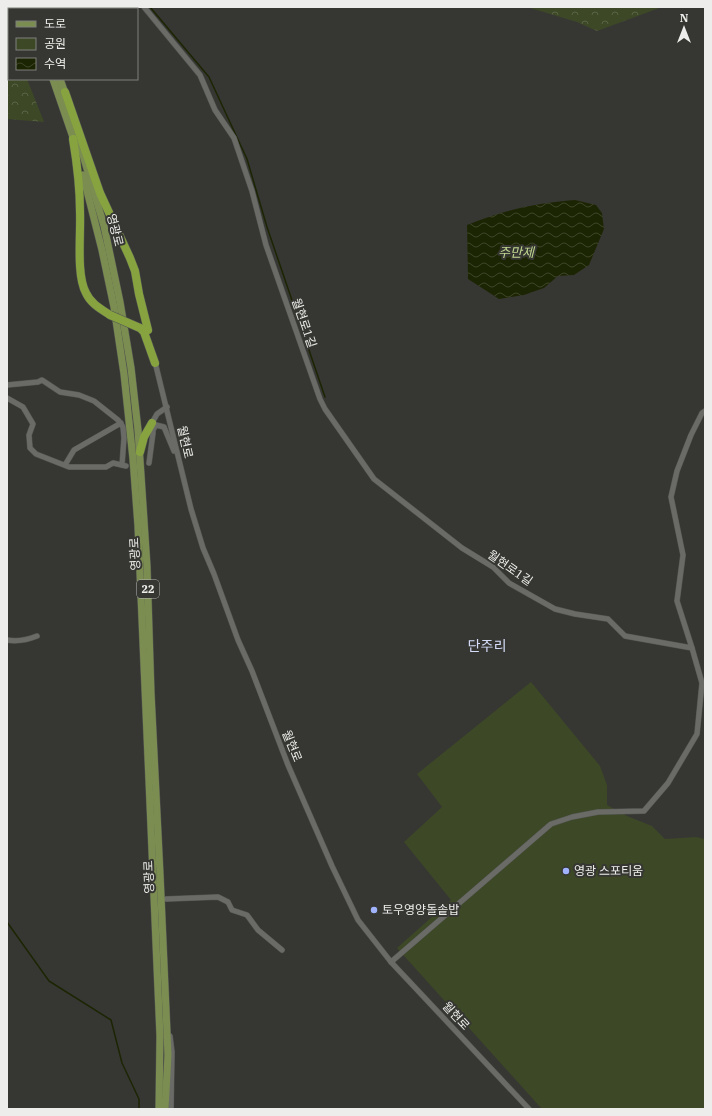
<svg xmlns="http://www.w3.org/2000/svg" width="712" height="1116" font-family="'IBM Plex Serif','Noto Sans KR',serif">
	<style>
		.forest { fill: url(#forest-crowns) }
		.green { fill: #3d4826 }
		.water { fill: url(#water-waves) }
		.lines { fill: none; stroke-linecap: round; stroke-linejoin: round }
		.stream { stroke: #1c2503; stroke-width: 1.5 }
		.minor-casing { stroke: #535551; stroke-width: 6 }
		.major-casing { stroke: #535551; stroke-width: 8 }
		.highway-casing { stroke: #535551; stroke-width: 9 }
		.minor { stroke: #6a6b67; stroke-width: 5 }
		.major { stroke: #7b8d50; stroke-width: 7 }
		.highway { stroke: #87a340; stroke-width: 8 }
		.highway-bridge-casing { stroke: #535551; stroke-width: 9; stroke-linecap: butt }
		.highway-bridge { stroke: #87a340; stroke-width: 8 }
		.poi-dot { fill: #a1b3fd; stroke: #363733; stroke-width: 1.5 }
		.labels { text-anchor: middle; stroke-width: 4; stroke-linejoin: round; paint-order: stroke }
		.shield { fill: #363733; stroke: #b6b7b4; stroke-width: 1 }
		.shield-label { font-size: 11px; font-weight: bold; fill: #edeeeb }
		.street-label { font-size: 12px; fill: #edeeeb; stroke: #363733 }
		.poi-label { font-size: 12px; fill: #edeeeb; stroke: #363733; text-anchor: start }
		.water-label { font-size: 13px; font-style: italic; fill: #c0d88f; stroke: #363733 }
		.quarter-label { font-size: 14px; fill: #d5ddf9; stroke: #363733 }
	</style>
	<defs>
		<pattern id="forest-crowns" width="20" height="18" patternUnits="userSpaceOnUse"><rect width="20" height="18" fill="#3d4826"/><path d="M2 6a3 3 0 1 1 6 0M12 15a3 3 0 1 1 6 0" fill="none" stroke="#596346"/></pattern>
		<pattern id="water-waves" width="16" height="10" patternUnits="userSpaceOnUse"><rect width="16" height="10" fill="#1c2503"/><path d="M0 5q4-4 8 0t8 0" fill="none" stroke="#3d4528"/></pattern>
	</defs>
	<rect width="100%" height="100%" fill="#363733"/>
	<g class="forest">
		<path d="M527 7H662L597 31 577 22Z"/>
		<path d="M7 17 9 24V79H27L44 122 7 119Z"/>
	</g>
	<path class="green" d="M531 682 600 766 607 785V805L627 816 652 826 665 839 696 837 705 839V1109H542L397 948 451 900 404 842 442 807 417 774Z"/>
	<path class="water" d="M575 200 596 205 602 213 604 229 589 265 574 275 558 276 544 288 524 295 499 299 468 279 467 225C503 210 536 203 575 200Z"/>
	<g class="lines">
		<g class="stream">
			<path d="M150 7 209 77 247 159 267 227 325 397"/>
			<path d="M7 922 49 981 111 1020 122 1063 139 1099V1109"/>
		</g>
		<g class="minor-casing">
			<g id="minor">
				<path d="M144 7 200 75 215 110 234 138 252 191 266 245 320 399 325 409 374 479 462 548 493 567 509 583 555 609 575 614 608 619 625 636 692 648 702 683 697 734 668 783 644 811 598 812 572 817 551 824 391 962"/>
				<path d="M155 362 191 509 203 548 214 574 238 640 252 671 288 765 332 866 358 920 391 962 529 1109"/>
				<path d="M7 385 38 382 42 380 60 392 79 395 94 401 118 420 123 427 124 438 122 465"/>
				<path d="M7 398 23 407 33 424 29 435 30 448 36 454 69 467H106L113 463 126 466"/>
				<path d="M153 430 156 425 164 427 174 451"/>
				<path d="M149 463 153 433 152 423 157 414 167 407"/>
				<path d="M65 465 74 450 121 423"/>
				<path d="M7 640C18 642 27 640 37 636"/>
				<path d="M692 648 677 601 683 555 671 497 677 471 691 435 702 413 705 411"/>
				<path d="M166 899 218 897 228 902 232 910 247 915 258 930 282 950"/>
				<path d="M170 1036 172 1052 171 1109"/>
			</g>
		</g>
		<g class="major-casing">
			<g id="major">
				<path d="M31 7 32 9"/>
				<path d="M53 79 75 143"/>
				<path d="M60 79 66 96"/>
				<path d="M80 145 104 226 120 302 131 368 138 430 147 566 151 693 160 874 168 1055 165 1109"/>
				<path d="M83 175 102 250 114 307 124 374 133 459 138 526 160 1036 159 1109"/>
			</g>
		</g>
		<g class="highway-casing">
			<g id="highway">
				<path d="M65 92 100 193 130 258 135 271 139 294 148 330"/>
				<path d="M73 139C77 163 80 187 80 212 81 234 76 275 86 293 91 304 101 309 110 315"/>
				<path d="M140 328 144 332 155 363"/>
				<path d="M140 452 144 437 152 423"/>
			</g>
		</g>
		<use href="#minor" class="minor"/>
		<use href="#major" class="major"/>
		<use href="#highway" class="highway"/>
		<g class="highway-bridge-casing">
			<path id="highway-bridge" d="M110 315 140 328"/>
		</g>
		<use href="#highway-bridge" class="highway-bridge"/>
	</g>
	<g class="poi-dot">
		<circle cx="566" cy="871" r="4"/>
		<circle cx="374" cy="910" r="4"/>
	</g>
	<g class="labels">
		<rect class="shield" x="137" y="580" width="22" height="18" rx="3"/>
		<g class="shield-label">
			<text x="148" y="593">22</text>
		</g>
		<g class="street-label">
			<text transform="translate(115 230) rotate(76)" y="4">영광로</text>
			<text transform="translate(304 323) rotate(71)" y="4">월현로1길</text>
			<text transform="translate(185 442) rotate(77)" y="4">월현로</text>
			<text transform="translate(135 554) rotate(-93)" y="4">영광로</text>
			<text transform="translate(510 568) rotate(35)" y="4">월현로1길</text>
			<text transform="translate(292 746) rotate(68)" y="4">월현로</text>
			<text transform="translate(149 877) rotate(-92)" y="4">영광로</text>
			<text transform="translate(456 1016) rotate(47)" y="4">월현로</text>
		</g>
		<g class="poi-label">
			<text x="574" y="875">영광 스포티움</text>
			<text x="382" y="914">토우영양돌솥밥</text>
		</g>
		<g class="water-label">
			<text x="516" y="257">주만제</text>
		</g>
		<g class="quarter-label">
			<text x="487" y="651">단주리</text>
		</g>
	</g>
	<rect width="712" height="1116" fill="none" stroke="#edeeeb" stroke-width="16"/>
	<rect x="8" y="8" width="130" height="72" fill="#363733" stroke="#7f807d"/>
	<rect x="16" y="21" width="20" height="6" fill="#7b8d50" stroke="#7f807d"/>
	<text x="44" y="28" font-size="12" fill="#edeeeb">도로</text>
	<rect x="16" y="38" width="20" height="12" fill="#3d4826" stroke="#7f807d"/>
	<text x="44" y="48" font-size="12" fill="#edeeeb">공원</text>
	<rect x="16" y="58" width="20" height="12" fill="url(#water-waves)" stroke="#7f807d"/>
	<text x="44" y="68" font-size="12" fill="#edeeeb">수역</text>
	<g transform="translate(684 28)" stroke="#363733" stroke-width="3" paint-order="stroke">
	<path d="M0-3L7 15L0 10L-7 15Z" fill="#edeeeb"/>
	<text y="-6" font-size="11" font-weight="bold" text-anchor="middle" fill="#edeeeb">N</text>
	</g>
</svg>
